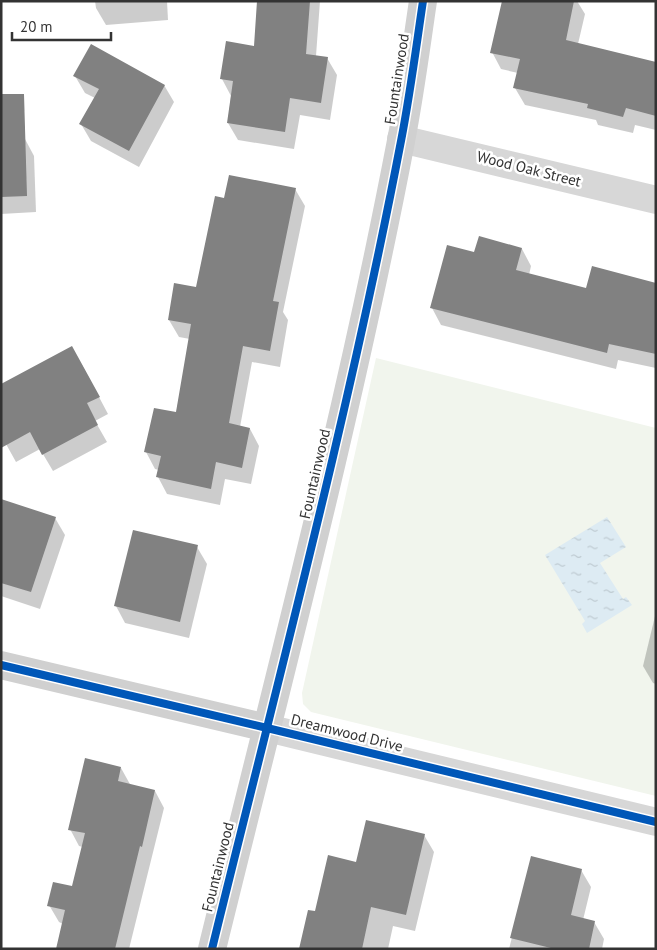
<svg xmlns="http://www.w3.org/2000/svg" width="657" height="950" font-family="'PT Sans',sans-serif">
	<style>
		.park { fill: #f1f5ed }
		.water { fill: url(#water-ripples) }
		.shadow { fill: #0003 }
		.building { fill: #818181 }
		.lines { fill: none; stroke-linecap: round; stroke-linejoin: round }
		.street { stroke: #d7d7d7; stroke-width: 28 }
		.secondary { stroke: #d0d0d0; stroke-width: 28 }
		.cycleway-casing { stroke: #fff; stroke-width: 11 }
		.cycleway { stroke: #0057b8; stroke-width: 8 }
		.labels { text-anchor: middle; stroke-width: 5; stroke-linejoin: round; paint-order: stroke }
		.street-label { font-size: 15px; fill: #333; stroke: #fff }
	</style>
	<defs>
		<pattern id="water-ripples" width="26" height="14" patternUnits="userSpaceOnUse" patternTransform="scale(1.25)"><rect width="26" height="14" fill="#ddebf3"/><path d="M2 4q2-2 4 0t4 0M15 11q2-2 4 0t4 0" fill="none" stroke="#becad1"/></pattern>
	</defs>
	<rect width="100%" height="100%" fill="#fff"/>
	<path class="park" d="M376 358 656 428V796L311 712 303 704 302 693Z"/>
	<path class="water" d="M607 517 626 547 600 563 623 599 626 597 632 605 587 633 582 624 585 621 545 555Z"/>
	<g class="shadow">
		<path d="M95 1H167L168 20 106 25 96 8Z"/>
		<path d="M258 1H320L316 56 327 58 337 75 330 120 300 115 294 149 238 140 228 123 231 96 222 79 255 47Z"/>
		<path d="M503 1H577L585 14 578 44 656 63V130L635 125 633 133 598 125 596 120 525 105 515 88 518 73 501 69 492 52Z"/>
		<path d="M75 76 164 85 174 102 139 167 91 141 81 124 95 98 85 93Z"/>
		<path d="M25 139 34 156 36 212 1 214V140Z"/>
		<path d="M295 189 305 206 283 312 288 320 280 367 252 362 240 427 250 429 259 446 251 484 225 479 220 505 167 494 158 477 159 470 155 469 146 452 176 414 190 339 179 337 169 320 197 289 225 199Z"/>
		<path d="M522 249 531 266 529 275 587 290 655 284 656 282V368L618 360 616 369 441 325 432 308 475 254Z"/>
		<path d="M82 365 108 414 95 421 107 442 53 471 40 449 16 462 1 435Z"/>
		<path d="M1 500 55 518 65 535 40 609 1 596Z"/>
		<path d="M197 547 207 564 189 638 125 623 116 606Z"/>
		<path d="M656 612V684L653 683 643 666Z"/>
		<path d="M121 768 131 786 155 791 164 808 129 949H57L63 924 59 922 49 905 73 887 83 847 79 846 70 829Z"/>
		<path d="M424 835 434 852 415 931 393 926 388 949H300L316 913 357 863Z"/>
		<path d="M532 858 581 870 591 887 583 920 594 922 604 939 602 949H509Z"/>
	</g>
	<g class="building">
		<path d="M257 1H310L306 54 328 57 321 103 290 98 285 132 227 123 233 81 220 79 226 41 254 46Z"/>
		<path d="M502 1H574L566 40 656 62V116L626 108 623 117 587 108 588 104 513 88 520 59 490 53Z"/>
		<path d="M91 44 165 85 129 151 79 124 99 89 73 76Z"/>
		<path d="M1 94H24L27 196 1 197Z"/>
		<path d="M229 175 296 188 273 301 279 302 270 351 243 346 229 423 250 428 242 468 216 462 211 489 156 477 161 456 144 452 154 408 176 412 191 324 168 320 174 283 196 287 215 196 224 198Z"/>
		<path d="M479 236 522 248 516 270 586 288 592 266 656 283V354L609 344 607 353 430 308 447 245 474 252Z"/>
		<path d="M72 346 100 397 87 403 98 425 42 455 30 432 1 448V384Z"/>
		<path d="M1 499 56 517 31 592 1 583Z"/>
		<path d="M133 530 198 545 180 622 114 606Z"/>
		<path d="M85 758 121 767 118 781 155 790 142 847 140 846 115 949H56L65 910 47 906 53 882 72 886 85 833 68 830Z"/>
		<path d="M366 820 425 834 406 915 371 907 362 949H299L308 910 315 911 328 855 356 862Z"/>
		<path d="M531 856 582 869 571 915 595 921 589 949H555L510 938Z"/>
	</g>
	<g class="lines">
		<g class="street">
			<path d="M401 139 656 200"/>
			<path d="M267 728 656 822"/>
		</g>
		<g class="secondary">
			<path d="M1 665 267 728"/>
			<path d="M212 949C278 680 349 413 401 141 410 95 416 48 423 1"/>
		</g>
		<g class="cycleway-casing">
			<g id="cycleway">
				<path d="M1 665 267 728 656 822"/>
				<path d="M212 949C278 680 349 413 401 141 410 95 416 48 423 1"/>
			</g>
		</g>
		<use href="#cycleway" class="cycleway"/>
	</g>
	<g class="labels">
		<g class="street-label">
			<text transform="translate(397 79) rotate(-81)" y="5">Fountainwood</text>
			<text transform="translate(529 169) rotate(14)" y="5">Wood Oak Street</text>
			<text transform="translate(315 474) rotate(-77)" y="5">Fountainwood</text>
			<text transform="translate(347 733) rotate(14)" y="5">Dreamwood Drive</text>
			<text transform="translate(218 867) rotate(-76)" y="5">Fountainwood</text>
		</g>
	</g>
	<rect width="657" height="950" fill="none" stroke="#333333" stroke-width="5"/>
	<path d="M12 32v8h99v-8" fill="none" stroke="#333333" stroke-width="2.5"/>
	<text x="20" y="32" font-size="15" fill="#333333" stroke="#ffffff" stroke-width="4" paint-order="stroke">20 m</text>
</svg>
